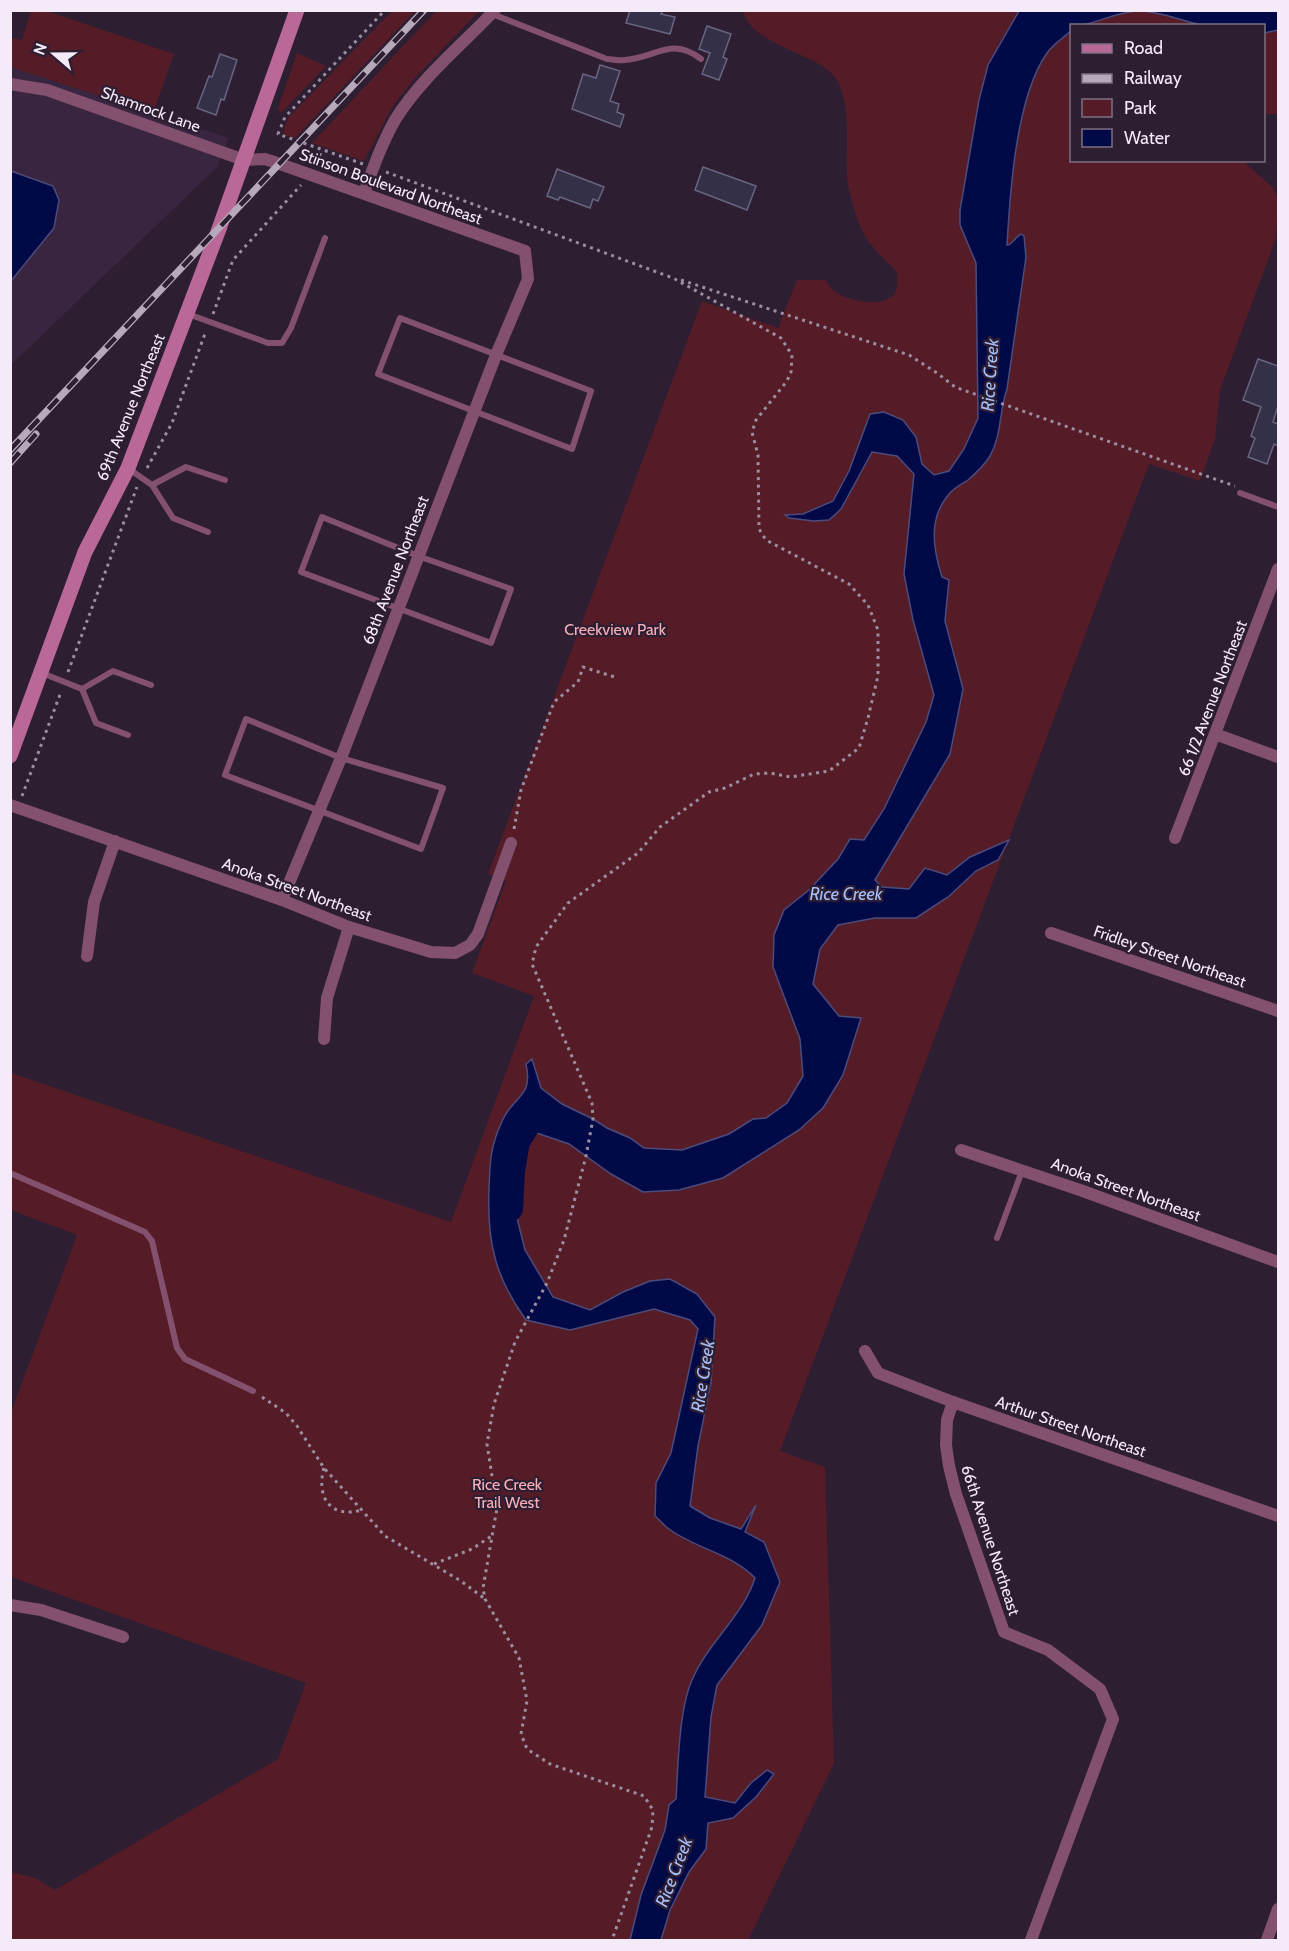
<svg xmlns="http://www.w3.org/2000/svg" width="1289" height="1951" font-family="Cabin,sans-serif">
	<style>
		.built { fill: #39253f }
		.green { fill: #551c27 }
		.water { fill: #020947; stroke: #4b4c7c; stroke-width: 1.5 }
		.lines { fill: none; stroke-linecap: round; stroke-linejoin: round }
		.river { stroke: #020947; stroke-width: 28 }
		.building { fill: #343048; stroke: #696480; stroke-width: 1.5 }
		.path { stroke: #9b8e9f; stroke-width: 3; stroke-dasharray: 3 4.5; stroke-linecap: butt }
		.lane { stroke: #83516d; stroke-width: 6 }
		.street { stroke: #83516d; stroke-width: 12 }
		.secondary { stroke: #b96897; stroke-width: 15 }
		.rail-casing { stroke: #b6aaba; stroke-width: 7 }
		.rail { stroke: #2d1e32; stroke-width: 4.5; stroke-dasharray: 14; stroke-linecap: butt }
		.labels { text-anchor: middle; stroke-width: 4.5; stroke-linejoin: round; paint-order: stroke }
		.street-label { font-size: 16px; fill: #f5eaf8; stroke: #2d1e32 }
		.park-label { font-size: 16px; fill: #f8afb7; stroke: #2d1e32 }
		.water-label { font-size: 18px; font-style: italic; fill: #a5bef7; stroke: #2d1e32 }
	</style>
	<rect width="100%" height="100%" fill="#2d1e32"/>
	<path class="built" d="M11 67 229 138 217 167 11 365Z"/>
	<g class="green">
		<path d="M31 11H47L174 54 153 113 11 67V38L22 40Z"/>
		<path d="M392 11H415L295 138 284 135V129L288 118Z"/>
		<path d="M436 11H479L414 79 392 107 364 161 312 143Z"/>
		<path d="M743 11H1019L998 45 979 100 960 225 976 263 978 401 1001 409 1007 389 1026 257 1024 236 1016 237 1007 246C1010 192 1016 97 1047 53 1053 45 1063 38 1071 31L1072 160 1243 161 1273 188 1278 197 1276 238 1220 390 1215 439 1200 481 1149 464 780 1451 825 1467 834 1763 748 1940H11V1872L35 1878 55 1890 278 1759 306 1683 11 1577 10 1415 77 1235 11 1210V1073L451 1222 534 996 472 973 506 881 488 874 702 301 778 328 797 280H826C828 283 831 289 834 291 847 301 888 310 896 291 898 286 897 277 897 272 885 259 869 246 862 230 856 218 848 190 847 177 845 148 853 97 833 75 811 51 753 46 743 11Z"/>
		<path d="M1141 11 1177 17 1203 25 1085 26 1123 12Z"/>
		<path d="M1278 30V114H1264V33Z"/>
		<path d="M297 53 326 66 281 113 278 108Z"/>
	</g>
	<g class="water">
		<path d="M1019 11H1278V30L1264 33V26C1244 26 1222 29 1203 25 1182 22 1162 11 1139 11 1115 11 1095 26 1072 26L1071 31C1063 38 1053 44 1047 53 1016 97 1010 192 1007 245 1012 245 1015 237 1021 234L1024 236 1026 257 1007 389C999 411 1002 435 990 456 985 464 975 474 968 480 962 484 954 488 949 494 928 518 933 549 942 577L949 580 945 621 963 689 950 754 875 880 882 887 909 889 925 868 947 875 970 857 1009 840 998 860 976 871 948 897 916 918H875L838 925 820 949 813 984 839 1016 861 1018 843 1075 823 1108 799 1130 723 1178 679 1190 643 1192 611 1174 569 1144 534 1132 516 1141 511 1170 515 1210 525 1250 553 1297 590 1310 623 1292 650 1281 670 1279 697 1294 715 1317 711 1382 698 1446 690 1506 710 1518 741 1529 756 1505 745 1532 764 1542 780 1582 762 1625 717 1685 711 1717 705 1797 735 1803 751 1783 767 1770 774 1774 756 1797 733 1818 708 1823 706 1849 689 1872 670 1910 661 1940H630L641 1895 665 1830 669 1805 676 1799C678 1766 679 1709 692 1680 708 1642 743 1616 755 1578 731 1553 696 1549 669 1529 664 1526 660 1520 655 1516L656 1483 671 1453 698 1329 690 1320 654 1309 570 1330 526 1320C495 1277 487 1242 489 1190 490 1160 490 1147 503 1119 516 1094 533 1097 526 1064L532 1059 541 1088 562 1104 593 1119 607 1128 630 1138 644 1148 682 1150 729 1134 753 1119 766 1118 787 1103 803 1076 800 1039 773 967 774 935 784 910 809 890 838 859 850 839 864 840 884 809 926 722 934 695 913 620 904 574 914 474 897 456 872 452 841 509 829 520 814 521 789 518 785 515 803 514 833 501 849 471 870 414 884 412 903 420 916 437 922 464 934 475 949 471 964 449 978 418 976 263 960 225V210L979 100 988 65Z"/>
		<path d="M11 171 53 186 59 200 54 228 11 281Z"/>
	</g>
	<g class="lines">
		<path class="river" d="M509 1208 511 1170 516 1141 531 1117"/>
	</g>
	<g class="building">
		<path d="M630 10H663L661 14 675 17 670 34 626 23Z"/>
		<path d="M707 26 731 34 723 57 727 59 719 80 702 74 710 53 699 49Z"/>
		<path d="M220 54 237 60 224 100 221 99 216 115 197 108 209 76 212 77Z"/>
		<path d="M600 65 620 71 610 101 619 104 617 112 624 115 620 127 572 109 583 74 596 78Z"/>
		<path d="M703 167 756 186 747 210 695 190Z"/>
		<path d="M557 169 604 187 598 201 593 199 590 208 560 197 558 200 547 196Z"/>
		<path d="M1258 359 1278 366V406L1273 422 1278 424V446L1274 444 1267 464 1248 457 1255 438 1251 436 1261 407 1243 400Z"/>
	</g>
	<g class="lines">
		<g class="path">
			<path d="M317 163 322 149"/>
			<path d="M363 164 278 134 285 117 385 10"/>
			<path d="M386 172 673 278 781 338 792 355 791 372 787 381 756 420 752 432 758 455 759 529 766 540 849 584 868 605 878 630V676L868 718 859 748 829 771 790 777 770 773 754 774 725 788 709 792 660 827 638 853 568 903 536 947 532 964 592 1103 593 1119 586 1156 564 1240 547 1283 515 1342 494 1404 487 1444 497 1508 483 1588 485 1599 519 1658 527 1701 521 1734 527 1749 550 1764 644 1796 653 1810 652 1827 612 1940"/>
			<path d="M681 280 909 355 937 373 955 387 1235 486"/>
			<path d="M213 314 233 260 301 185"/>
			<path d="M147 468 172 423 206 331"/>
			<path d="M68 672 137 487"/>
			<path d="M22 796 61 692"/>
			<path d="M514 829 521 790 554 702 578 682 583 667 618 678"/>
			<path d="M262 1397 286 1413 297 1426 324 1468 385 1536 461 1581 485 1599"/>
			<path d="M324 1468C316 1497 330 1519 362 1510"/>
			<path d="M434 1564 472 1549 493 1535"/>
		</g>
		<g class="lane">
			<path d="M492 14 607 59C613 59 620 61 625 60 656 58 671 36 701 59"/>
			<path d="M188 314 268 343H282L291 328 325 238"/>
			<path d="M400 318 591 391 572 449 378 374Z"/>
			<path d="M129 469 152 485 173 518 208 532"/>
			<path d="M152 485 186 467 225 480"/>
			<path d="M1240 493 1278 507"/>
			<path d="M322 517 418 556 511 589 491 643 301 572Z"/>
			<path d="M42 673 82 689 96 723 128 735"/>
			<path d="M82 689 113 671 151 685"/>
			<path d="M246 719 341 758 443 788 421 849 225 775Z"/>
			<path d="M10 1173 145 1232 152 1241 177 1348 185 1359 253 1391"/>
			<path d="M997 1238 1022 1171"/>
		</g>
		<g class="street">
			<path d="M10 84 47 90 244 160 265 159 280 164 525 251 528 279 496 355 341 758 282 900"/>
			<path d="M364 193C373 168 382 143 395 120 421 78 461 46 495 10"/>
			<path d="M1215 734 1278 757"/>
			<path d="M10 805 282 900 349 927 431 952 455 953 470 945 478 934 511 843"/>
			<path d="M1175 838 1278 569"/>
			<path d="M1051 933 1278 1011"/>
			<path d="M87 956 94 902 115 841"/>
			<path d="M324 1039 327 998 349 927"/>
			<path d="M961 1150 1080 1190 1278 1262"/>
			<path d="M865 1351 878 1373 953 1402 1278 1516"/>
			<path d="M953 1402 947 1420 946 1445 949 1466 956 1494 1004 1632 1048 1650 1100 1689 1113 1719 1031 1940"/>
			<path d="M10 1605 41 1610 123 1637"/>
			<path d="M1267 1940 1278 1909"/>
		</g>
		<path class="secondary" d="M10 756 85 552 128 468 219 229 297 10"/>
		<g class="rail-casing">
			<g id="rail">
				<path d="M10 450 424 10"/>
				<path d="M10 463 36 434"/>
			</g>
		</g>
		<use href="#rail" class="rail"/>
	</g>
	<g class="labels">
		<g class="street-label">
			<text transform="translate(151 109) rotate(20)" y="6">Shamrock Lane</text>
			<text transform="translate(391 186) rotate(20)" y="6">Stinson Boulevard Northeast</text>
			<text transform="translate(130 407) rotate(-68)" y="6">69th Avenue Northeast</text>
			<text transform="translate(395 570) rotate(-69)" y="6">68th Avenue Northeast</text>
			<text transform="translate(1212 698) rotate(-69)" y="6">66 1/2 Avenue Northeast</text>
			<text transform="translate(297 889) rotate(20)" y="6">Anoka Street Northeast</text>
			<text transform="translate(1170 956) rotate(19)" y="6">Fridley Street Northeast</text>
			<text transform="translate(1126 1189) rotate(20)" y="6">Anoka Street Northeast</text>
			<text transform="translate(1071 1426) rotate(19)" y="6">Arthur Street Northeast</text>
			<text transform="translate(991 1540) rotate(72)" y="6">66th Avenue Northeast</text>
		</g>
		<g class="park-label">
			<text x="615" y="635">Creekview Park</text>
			<text x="507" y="1490">Rice Creek<tspan x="507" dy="18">Trail West</tspan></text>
		</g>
		<g class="water-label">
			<text transform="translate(990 375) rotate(-86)" y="6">Rice Creek</text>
			<text x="846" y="900">Rice Creek</text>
			<text transform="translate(703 1376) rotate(-81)" y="6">Rice Creek</text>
			<text transform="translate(674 1872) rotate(-69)" y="6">Rice Creek</text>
		</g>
	</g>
	<rect width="1289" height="1951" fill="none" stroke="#f5eaf8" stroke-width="24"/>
	<rect x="1070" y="24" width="195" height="138" fill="#2d1e32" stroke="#7d7081" stroke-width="1.5"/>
	<rect x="1082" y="44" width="30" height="9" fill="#b96897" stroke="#7d7081" stroke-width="1.5"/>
	<text x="1124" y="54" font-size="18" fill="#f5eaf8">Road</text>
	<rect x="1082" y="74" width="30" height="9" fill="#b6aaba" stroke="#7d7081" stroke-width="1.5"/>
	<text x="1124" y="84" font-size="18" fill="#f5eaf8">Railway</text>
	<rect x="1082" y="99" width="30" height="18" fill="#551c27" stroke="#7d7081" stroke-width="1.5"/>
	<text x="1124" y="114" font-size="18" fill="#f5eaf8">Park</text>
	<rect x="1082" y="129" width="30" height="18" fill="#020947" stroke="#7d7081" stroke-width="1.5"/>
	<text x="1124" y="144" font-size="18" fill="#f5eaf8">Water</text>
	<g transform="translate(54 54) rotate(290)" stroke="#2d1e32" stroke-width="4.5" paint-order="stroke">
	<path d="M0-4.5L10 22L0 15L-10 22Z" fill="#f5eaf8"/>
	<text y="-9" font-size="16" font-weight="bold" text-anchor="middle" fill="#f5eaf8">N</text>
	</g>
</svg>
